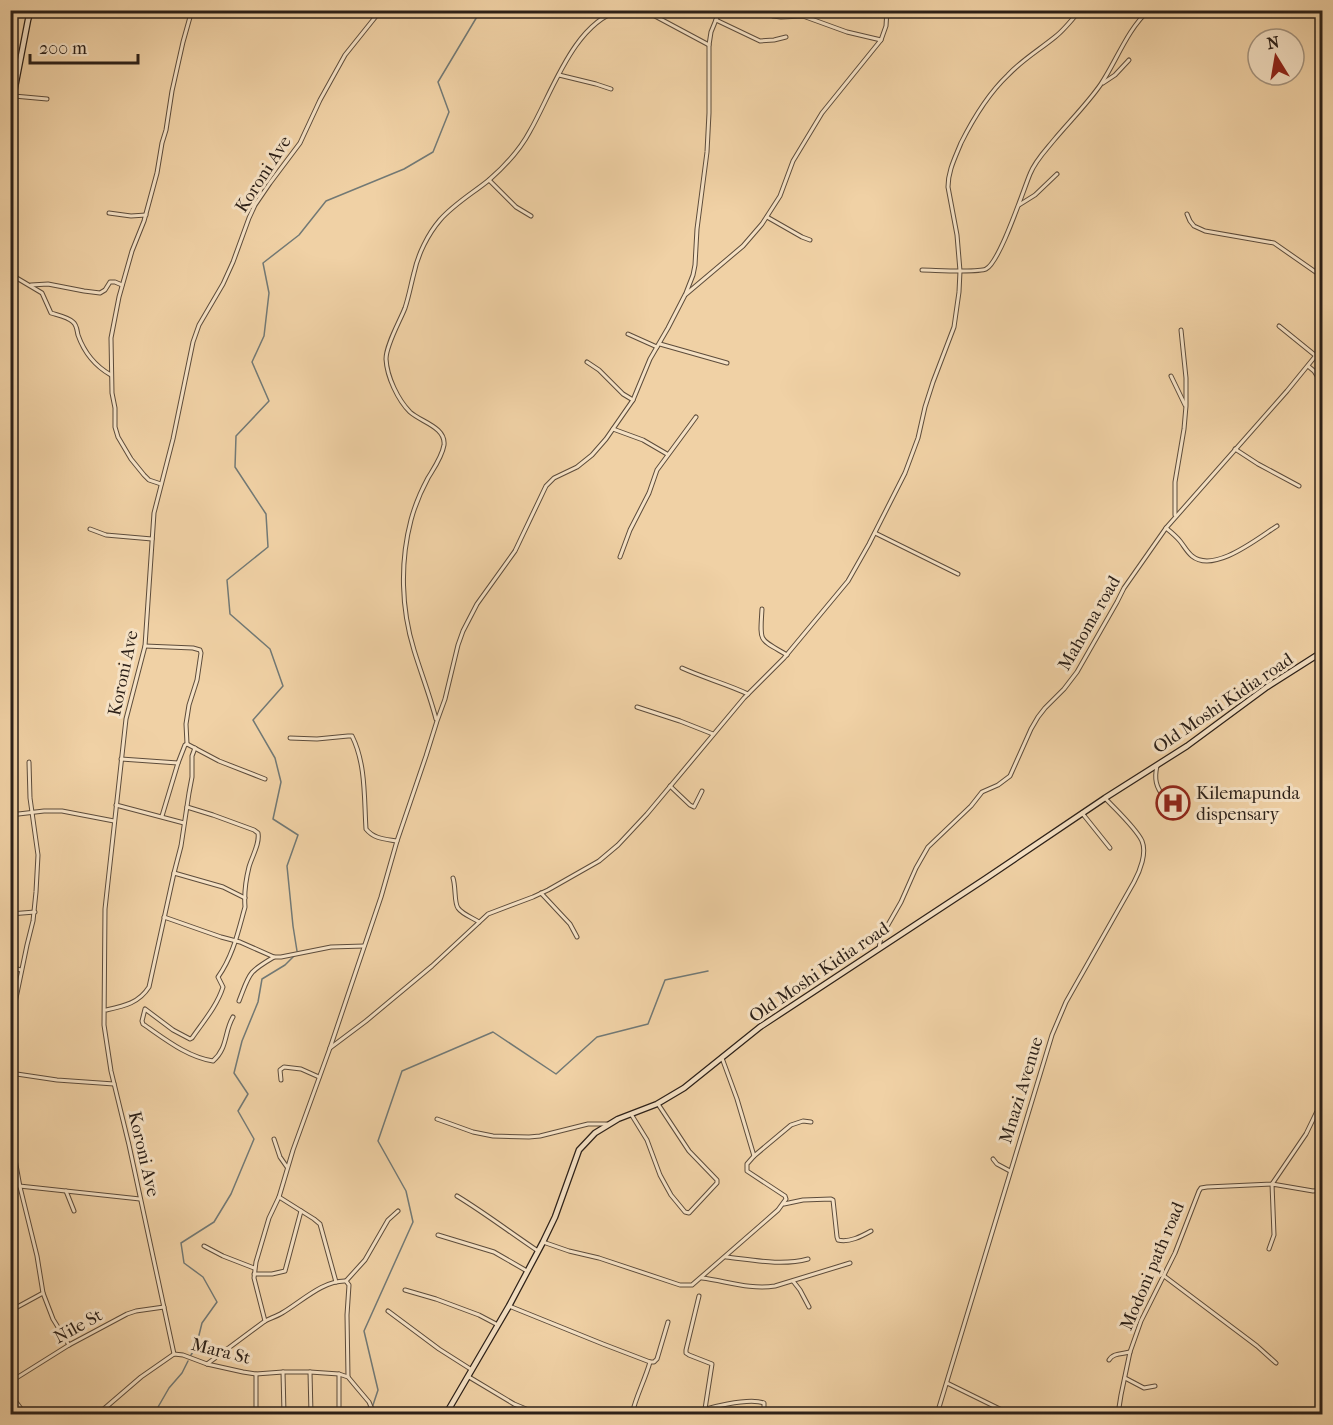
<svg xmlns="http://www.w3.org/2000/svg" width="1333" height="1425" font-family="'IM FELL French Canon',serif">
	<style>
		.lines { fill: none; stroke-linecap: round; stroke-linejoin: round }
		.stream { stroke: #727975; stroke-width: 1.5 }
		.street-casing { stroke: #5d4c3b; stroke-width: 5 }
		.secondary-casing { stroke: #2c2018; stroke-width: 7 }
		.street { stroke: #f5e1c4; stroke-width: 3 }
		.secondary { stroke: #f5e1c4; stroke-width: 4.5 }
		.labels { text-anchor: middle; stroke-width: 6; stroke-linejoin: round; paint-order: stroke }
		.street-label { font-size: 18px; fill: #2c2018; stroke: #f5e1c4 }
		.poi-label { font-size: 18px; fill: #2c2018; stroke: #f5e1c4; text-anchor: start }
	</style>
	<rect width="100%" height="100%" fill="#f0d1a5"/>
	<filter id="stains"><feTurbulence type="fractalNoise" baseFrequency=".00333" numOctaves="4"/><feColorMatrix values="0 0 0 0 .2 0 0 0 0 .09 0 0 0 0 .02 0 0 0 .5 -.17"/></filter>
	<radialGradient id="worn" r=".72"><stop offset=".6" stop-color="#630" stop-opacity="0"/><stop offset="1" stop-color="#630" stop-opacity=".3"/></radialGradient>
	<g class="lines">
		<g class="stream">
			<path d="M297 951 293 926 287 866 298 835 273 819 281 782 275 758 253 720 283 686 270 649 230 614 227 580 268 547 266 514 235 467 236 436 269 401 252 362 264 336 269 293 263 263 299 235 326 201 404 169 433 152 449 112 438 82 481 10"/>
			<path d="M191 1355 196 1347 202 1323 217 1302 203 1277 184 1263 181 1243 214 1222 231 1194 254 1139 238 1111 248 1094 234 1073 242 1041 258 1002 262 979 285 965 295 955"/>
			<path d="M154 1414 169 1388 182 1373 188 1361"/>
			<path d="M370 1414 378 1390 364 1331 413 1222 406 1191 378 1141 402 1071 493 1032 556 1074 597 1037 648 1024 665 980 708 971"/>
		</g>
		<g class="street-casing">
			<g id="street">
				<path d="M639 10 653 15 709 45"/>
				<path d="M762 10 773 16 781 17 803 16 847 32 881 40"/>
				<path d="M716 20 760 41 774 40 786 37"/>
				<path d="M559 75 596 84 611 89"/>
				<path d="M1103 83 1115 75 1129 60"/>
				<path d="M14 96 47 99"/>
				<path d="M489 180 516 207 531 216"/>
				<path d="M1019 205 1035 195 1057 174"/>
				<path d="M109 213 131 216 146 215"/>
				<path d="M1187 214 1190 221 1194 226 1205 231 1274 243 1317 273 1322 279"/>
				<path d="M767 217 802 237 810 240"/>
				<path d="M922 270C934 270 978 273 986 269 1000 262 1023 191 1030 174 1035 161 1045 151 1054 140 1069 122 1088 103 1101 84 1117 60 1127 30 1149 10"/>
				<path d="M10 274 42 293 51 313C57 315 68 317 73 322 77 325 77 331 78 335 84 352 95 366 111 375"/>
				<path d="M31 285 48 284 84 291 100 293 105 290 110 282H115L122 285"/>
				<path d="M686 293 693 275 695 265 697 229 707 152 709 113V45L711 32 720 10"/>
				<path d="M1279 326 1316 356"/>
				<path d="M628 334 657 347"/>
				<path d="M660 344 727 363"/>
				<path d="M587 362 599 370 623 394 633 400"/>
				<path d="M1308 366 1314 371 1322 384"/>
				<path d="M1171 376 1185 405"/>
				<path d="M613 429 643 440 667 454"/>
				<path d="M1235 449 1258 464 1299 486"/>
				<path d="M161 484 149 480 144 475 131 459 118 437 115 427V408L112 393 111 338 119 297 132 251 144 221 157 173 162 143 166 130 172 91 183 42 192 10"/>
				<path d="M1175 515V482L1184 429 1186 406V378L1181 330"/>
				<path d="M1166 528C1171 532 1176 536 1180 541 1184 546 1187 552 1192 556 1214 574 1258 538 1277 526"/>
				<path d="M90 529 106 535 152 539"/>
				<path d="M875 533 958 574"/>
				<path d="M620 557 630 530 649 493 657 470 696 417"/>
				<path d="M762 609C760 643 758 638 787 655"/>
				<path d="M145 646 193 648 200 650 201 653 197 680 189 705 186 724 187 744"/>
				<path d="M682 668C704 678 727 684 748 694"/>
				<path d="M637 707 680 721 713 734"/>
				<path d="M436 719C430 696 421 673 414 650 401 608 400 562 411 520 415 505 421 491 428 478 434 468 442 457 444 445 446 427 421 422 410 412 398 400 387 377 386 359 386 345 400 321 405 308 409 296 411 284 414 273 418 254 428 234 440 220 454 204 473 193 489 180 505 166 520 150 530 131 552 93 573 24 620 10"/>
				<path d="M290 738 317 739 348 736H352C366 764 364 798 366 829 374 839 385 839 397 841"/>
				<path d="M121 759 178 763 185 745 187 744 219 761 265 779"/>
				<path d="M1157 766C1154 779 1156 787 1164 797"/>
				<path d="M670 786 690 805 694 807 702 791"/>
				<path d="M116 805 184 823"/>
				<path d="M187 807 213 815 254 830 258 833C260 844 252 856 249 867 246 879 244 894 245 907 238 932 233 956 218 977L223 987C217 1006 203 1022 192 1038L190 1039 173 1030 145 1009 142 1021 143 1024C165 1039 187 1057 213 1061 228 1048 224 1032 233 1017"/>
				<path d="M1082 813 1110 848"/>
				<path d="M10 815 44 811H62L114 821"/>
				<path d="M162 816 178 763"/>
				<path d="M174 873 223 887 245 898"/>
				<path d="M453 878C456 887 454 903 458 908 462 914 473 918 479 922"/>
				<path d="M541 893 570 924 577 937"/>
				<path d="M10 914 35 912"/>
				<path d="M164 917 221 937 240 942 274 957H281L331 947 364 946"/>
				<path d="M879 948 881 937 901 902 916 868 928 847 971 806 982 792 998 785 1010 776 1031 729 1038 717 1045 708 1064 689 1077 672 1117 602 1124 588 1166 528 1287 391 1322 348"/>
				<path d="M10 967 21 970"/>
				<path d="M10 989 17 991"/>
				<path d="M239 1001C250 973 247 973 274 957"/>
				<path d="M106 1010C124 1006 139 1003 149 987L174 873 181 846 189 793 192 777V756L195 748"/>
				<path d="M10 1027 27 945 33 921 36 892 38 855 30 798 29 762"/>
				<path d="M330 1048 366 1021 432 966 488 914 533 897 548 890 599 861 618 845 647 814 744 698 784 658 848 581 869 544 905 473 918 438 925 407 933 382 954 327 959 292 960 271 957 235 948 187C948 171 955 158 961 143 973 119 988 94 1008 75 1022 60 1039 50 1055 37 1064 30 1072 20 1080 10"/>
				<path d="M10 1073 57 1080 114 1084"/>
				<path d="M281 1080 280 1070 284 1067 301 1069 319 1077"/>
				<path d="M631 1114 647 1140 660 1175 671 1195 685 1212 689 1213 717 1183V1180L689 1151 658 1104"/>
				<path d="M437 1119 473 1132 493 1136 529 1137 540 1136 588 1124H607"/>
				<path d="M10 1132 20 1187 37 1256 43 1293 10 1311"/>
				<path d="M274 1139 280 1157 287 1167"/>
				<path d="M754 1156 791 1125 803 1121 811 1122"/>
				<path d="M993 1159 997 1164 1010 1171"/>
				<path d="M10 1185 140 1199"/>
				<path d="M66 1191 74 1211"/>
				<path d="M457 1196C485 1213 511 1233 538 1251"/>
				<path d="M279 1197 314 1219 320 1224 336 1282"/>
				<path d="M784 1204 803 1200 831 1199 833 1200 837 1237 838 1240C849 1243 862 1236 871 1231"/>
				<path d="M438 1235 494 1252 527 1271"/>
				<path d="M543 1242 569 1251 599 1258 680 1285H692L778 1210 786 1199 785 1196 747 1171V1164L754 1156 737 1099 722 1058"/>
				<path d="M204 1246 223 1256 254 1268"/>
				<path d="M1269 1249 1274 1235 1272 1184 1313 1191 1322 1190"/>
				<path d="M726 1257C753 1260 782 1266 808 1259"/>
				<path d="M254 1274H272L285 1271 301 1211"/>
				<path d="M1164 1276 1257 1346 1276 1363"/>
				<path d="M702 1278C726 1281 750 1290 775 1286L850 1263"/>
				<path d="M346 1281 365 1260 388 1220 398 1211"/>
				<path d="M793 1281 800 1290 809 1307"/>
				<path d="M405 1290 436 1299 479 1315 498 1325"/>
				<path d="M43 1293 53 1319 69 1345"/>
				<path d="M699 1296 686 1350V1353L689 1355 712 1364 705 1409"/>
				<path d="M509 1306 603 1344 650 1362H654L657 1359 668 1322"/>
				<path d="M388 1311 439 1349 472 1370"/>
				<path d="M265 1321C271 1318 277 1316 282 1313 301 1302 323 1280 346 1281L349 1285 347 1315 348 1377"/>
				<path d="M174 1354 129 1145 111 1071 104 1025 105 909 126 719 145 646 154 513 173 439 193 342 199 325 223 284 233 262 249 218 255 205 270 183 300 143 320 100 345 55 381 10"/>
				<path d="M1109 1360C1113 1353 1122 1354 1130 1352"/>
				<path d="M207 1364 265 1321 254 1278 256 1262 269 1218 279 1197 293 1150 330 1048 381 897 397 841 426 756 437 721 445 699 458 645 463 631 477 604 515 551 546 486 554 478 577 467 592 455 606 439 633 400 650 359 668 328 685 295 743 246 762 224 780 196 793 161 822 113 881 40 886 26 887 10"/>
				<path d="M283 1372 284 1414"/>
				<path d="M310 1372 311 1414"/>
				<path d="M256 1374V1414"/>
				<path d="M339 1374V1414"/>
				<path d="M469 1377 514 1404 538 1414"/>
				<path d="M1125 1378 1144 1388 1155 1386"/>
				<path d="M10 1382 69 1345 127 1314 136 1311 164 1307"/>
				<path d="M947 1383 1010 1414"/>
				<path d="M10 1394 25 1414"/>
				<path d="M256 1413 339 1411"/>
				<path d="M98 1414 141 1377 174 1354 183 1355 207 1364 243 1372 256 1374 283 1372H310L339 1374 348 1377 358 1389 369 1402 374 1414"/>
				<path d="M632 1414C636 1396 645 1380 650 1362"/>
				<path d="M691 1414C707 1408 748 1397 764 1403V1414"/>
				<path d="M937 1414 1052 1035 1066 1002 1134 882C1140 871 1147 853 1142 841 1136 828 1115 809 1105 798"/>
				<path d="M1118 1414 1121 1395 1130 1352 1141 1321 1175 1253 1199 1191 1201 1188 1207 1187 1272 1184 1306 1134 1322 1101"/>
			</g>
		</g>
		<g class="secondary-casing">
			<g id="secondary">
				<path d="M10 113 28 20 31 10"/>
				<path d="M446 1414 509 1306 543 1242 555 1217 579 1150 595 1133 618 1119 657 1104 684 1088 760 1027 985 879 1105 798 1187 746 1267 687 1322 652"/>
			</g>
		</g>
		<use href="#street" class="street"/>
		<use href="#secondary" class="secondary"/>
	</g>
	<defs>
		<g id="hospital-ring" transform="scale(1.725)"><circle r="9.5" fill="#f5e1c4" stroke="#8f2418" stroke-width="1.5"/><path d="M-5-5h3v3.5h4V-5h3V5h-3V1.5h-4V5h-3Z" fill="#8f2418"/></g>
	</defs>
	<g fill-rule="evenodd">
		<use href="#hospital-ring" x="1173" y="803"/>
	</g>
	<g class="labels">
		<g class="street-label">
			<text transform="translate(263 174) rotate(-57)" y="6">Koroni Ave</text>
			<text transform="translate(1089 623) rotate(-60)" y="6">Mahoma road</text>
			<text transform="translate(123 673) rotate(-78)" y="6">Koroni Ave</text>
			<text transform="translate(1223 703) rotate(-34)" y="6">Old Moshi Kidia road</text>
			<text transform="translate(819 972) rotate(-34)" y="6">Old Moshi Kidia road</text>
			<text transform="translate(1021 1090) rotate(-73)" y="6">Mnazi Avenue</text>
			<text transform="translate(144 1154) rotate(77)" y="6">Koroni Ave</text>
			<text transform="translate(1152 1266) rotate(-67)" y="6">Modoni path road</text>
			<text transform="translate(78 1326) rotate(-29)" y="6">Nile St</text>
			<text transform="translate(221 1351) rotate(14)" y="6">Mara St</text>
		</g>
		<g class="poi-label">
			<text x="1196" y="799">Kilemapunda<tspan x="1196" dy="21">dispensary</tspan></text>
		</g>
	</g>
	<rect width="1333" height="1425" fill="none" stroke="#f0d1a5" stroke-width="36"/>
	<rect x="12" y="12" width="1309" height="1401" fill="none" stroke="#2c2018" stroke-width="3"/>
	<rect x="18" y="18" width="1297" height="1389" fill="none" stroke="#2c2018" stroke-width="1.5"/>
	<g transform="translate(1276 57) rotate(349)"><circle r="28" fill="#f5e1c4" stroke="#a5947f" stroke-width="1.5"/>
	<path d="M0-4.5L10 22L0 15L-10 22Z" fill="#8f2418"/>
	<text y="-9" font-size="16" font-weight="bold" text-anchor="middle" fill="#2c2018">N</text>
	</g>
	<path d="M30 54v9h108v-9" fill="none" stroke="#2c2018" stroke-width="3"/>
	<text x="39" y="54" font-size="18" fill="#2c2018" stroke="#f5e1c4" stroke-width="4.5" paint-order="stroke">200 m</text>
	<rect width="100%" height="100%" filter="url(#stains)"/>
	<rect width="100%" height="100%" fill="url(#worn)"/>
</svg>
